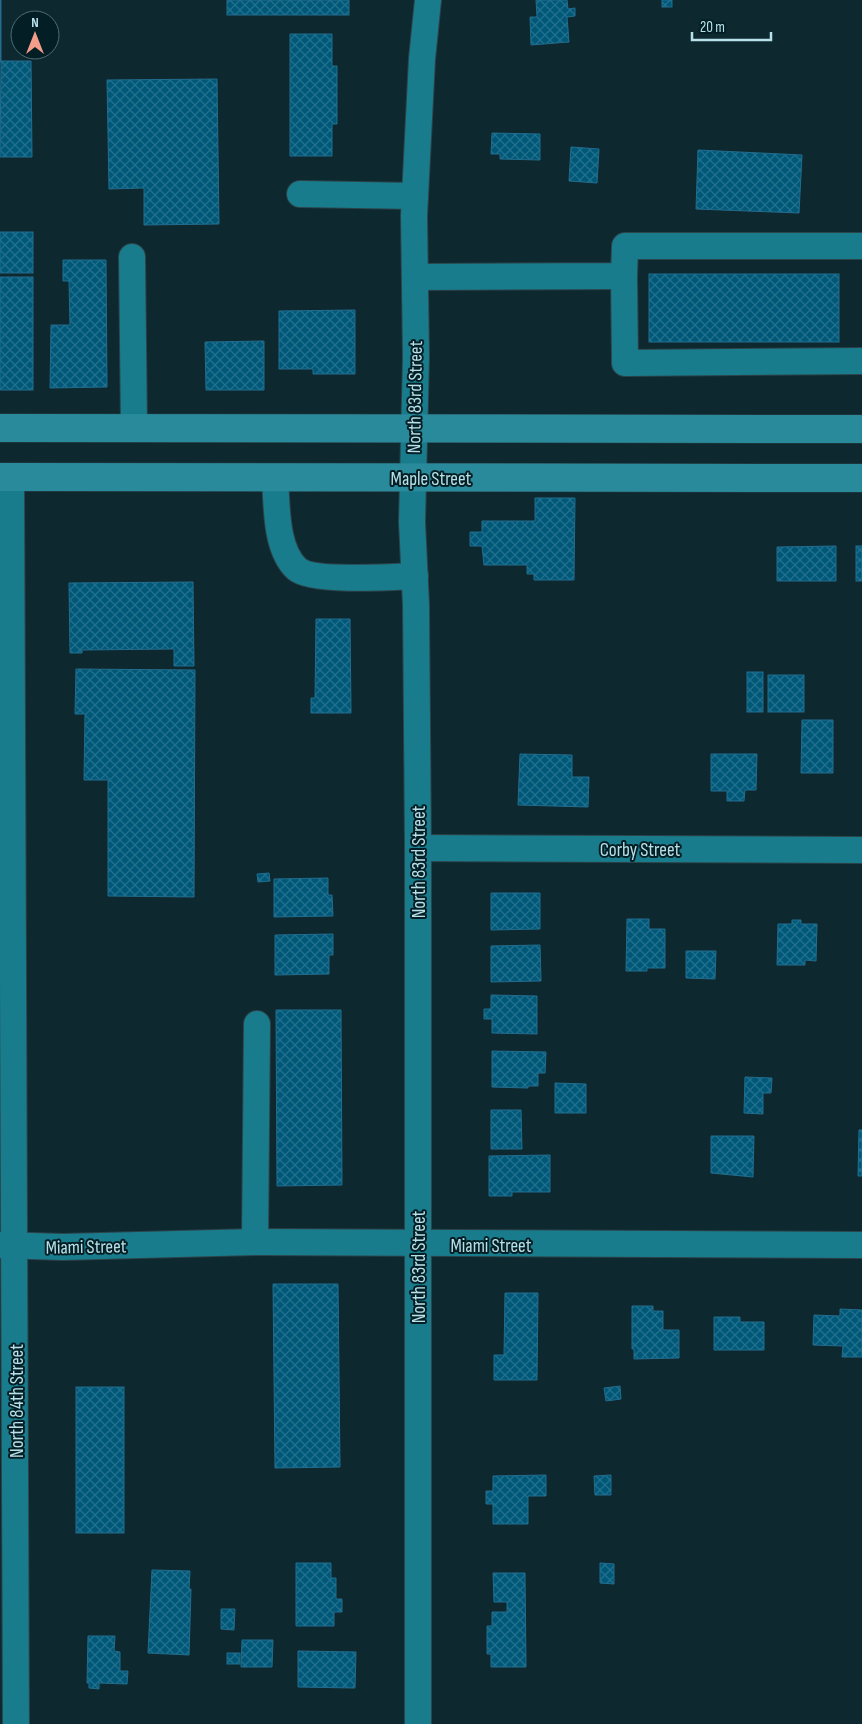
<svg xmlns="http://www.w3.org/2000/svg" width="862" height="1724" font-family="'Sofia Sans Condensed',sans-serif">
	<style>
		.building { fill: url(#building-cross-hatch); stroke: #236c8e }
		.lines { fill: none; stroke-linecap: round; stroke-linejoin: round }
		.minor-casing { stroke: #2c4349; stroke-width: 28 }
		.major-casing { stroke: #2c4349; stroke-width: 29 }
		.minor { stroke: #197c8d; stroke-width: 26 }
		.major { stroke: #298a9c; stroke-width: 28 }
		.labels { text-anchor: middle; stroke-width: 4; stroke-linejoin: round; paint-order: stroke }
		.street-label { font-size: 19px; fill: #b7e0e9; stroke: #031f25 }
	</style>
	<defs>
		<pattern id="building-cross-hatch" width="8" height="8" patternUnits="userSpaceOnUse" patternTransform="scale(1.25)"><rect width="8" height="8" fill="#005879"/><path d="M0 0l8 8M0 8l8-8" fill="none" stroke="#23708c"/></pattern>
	</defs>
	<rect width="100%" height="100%" fill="#0d292f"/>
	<g class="building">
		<rect x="0" y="0" width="1" height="62"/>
		<rect x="227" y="0" width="122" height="15"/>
		<path d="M536 0H567L568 9 575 8V16L567 17 569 42 531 45 530 17H537Z"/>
		<rect x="662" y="0" width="10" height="7"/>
		<path d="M290 34H332V66H337V124H332V156H290Z"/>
		<path d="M1 61H31L32 157H0Z"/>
		<path d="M217 79 219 224 144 225V188L109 189 107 80Z"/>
		<path d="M492 133 540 134V160L500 159V154H491Z"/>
		<path d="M571 147 599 149 597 183 569 181Z"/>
		<path d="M698 150 802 155 799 213 696 209Z"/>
		<rect x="0" y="232" width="33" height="41"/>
		<path d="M63 260H106L107 387 50 388 51 325H70L69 281H63Z"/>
		<rect x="649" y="274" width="190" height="68"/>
		<rect x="0" y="277" width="33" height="113"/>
		<path d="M355 310V374H313V369H279V311Z"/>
		<path d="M264 341V390H206L205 342Z"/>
		<path d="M535 498H575L574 580H534V574H527V565H484L482 546H470V532H482V521H535Z"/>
		<path d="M836 546V581H777V547Z"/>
		<rect x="856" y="546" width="6" height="35"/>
		<path d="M193 582 194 666H174V649L82 650V653H70L69 583Z"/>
		<path d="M316 619H350L351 713H311V698H315Z"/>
		<path d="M76 669 195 670 194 897 108 896V780H84L85 714H75Z"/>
		<rect x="747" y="672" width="16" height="40"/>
		<rect x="768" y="675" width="36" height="37"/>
		<path d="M802 720H833V773H801Z"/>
		<path d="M520 754 572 755V777H589L588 807 518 805Z"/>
		<path d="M711 754H757L756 790H745L744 801H727V791H711Z"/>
		<path d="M269 873 270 881 258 882 257 874Z"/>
		<path d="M328 878V895H332L333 916 274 917V879Z"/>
		<path d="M491 893H540V929L491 930Z"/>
		<path d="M627 919H649V929H665V968H647V971H626Z"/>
		<path d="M792 920H801V924H817L816 961 805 960V965H777L778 924H792Z"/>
		<path d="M333 934V955H329V974L275 975V935Z"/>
		<path d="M540 945 541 981 491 982V946Z"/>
		<path d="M686 951H716L715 979 686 978Z"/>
		<path d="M491 995 537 996V1034L492 1033V1019H484V1009H491Z"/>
		<path d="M276 1010H341L342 1185 277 1186Z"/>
		<path d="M492 1051 546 1052 545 1073H538V1086H528V1088L492 1087Z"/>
		<path d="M745 1077 772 1078 771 1093H763V1114L744 1113Z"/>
		<path d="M555 1083 586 1084V1113H555Z"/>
		<path d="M491 1110H521L522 1149H491Z"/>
		<path d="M859 1130H862V1176H858Z"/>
		<path d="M711 1136H754L753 1177 711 1173Z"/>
		<path d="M550 1155V1192H512V1196H489V1156Z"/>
		<path d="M273 1284H338L340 1467 275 1468Z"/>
		<path d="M505 1293H538L537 1380H494V1355H504Z"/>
		<path d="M632 1306H653V1311H663V1330H679V1358L634 1359V1349H632Z"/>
		<path d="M840 1309 862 1310V1357H842L843 1346 813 1345 814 1315 840 1316Z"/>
		<path d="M714 1317H740V1322H764V1350H714Z"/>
		<path d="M620 1386 621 1399 606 1401 604 1388Z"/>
		<rect x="76" y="1387" width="48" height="146"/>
		<path d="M546 1475V1496H528V1524H493V1504H486V1491H493V1476Z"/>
		<path d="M611 1475V1495H595L594 1476Z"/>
		<path d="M296 1563H331V1578H336V1599H342V1612H334V1626H296Z"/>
		<path d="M600 1563 614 1564V1584L600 1583Z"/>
		<path d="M152 1570 190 1571 189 1589H191L189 1655 148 1653Z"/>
		<path d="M493 1573H525L526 1667H491V1654H487V1626H492V1612H507V1602H494Z"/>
		<path d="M221 1609H235L234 1630 221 1629Z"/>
		<path d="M88 1636H115L114 1651 120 1652V1671H128L127 1684 99 1683V1689L89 1688V1683H87Z"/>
		<path d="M242 1640H273L272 1667H241Z"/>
		<path d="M298 1651 356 1652 355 1688 298 1687Z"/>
		<rect x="227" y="1653" width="13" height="11"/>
	</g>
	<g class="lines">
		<g class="minor-casing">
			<g id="minor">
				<path d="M300 194 415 196"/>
				<path d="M132 257 134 428"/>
				<path d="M624 276 625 363 862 361"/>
				<path d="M415 277 624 276 625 246H862"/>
				<path d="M11 477 16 1724"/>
				<path d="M275 478C277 505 275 549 297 569 312 582 393 577 415 576"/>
				<path d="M418 848 862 850"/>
				<path d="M255 1242 257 1024"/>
				<path d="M0 1245 63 1247 255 1242 862 1245"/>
				<path d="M418 1724V848L416 605 412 522 416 357 414 216 422 59 428 0"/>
			</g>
		</g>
		<g class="major-casing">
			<g id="major">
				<path d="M0 428 862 429"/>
				<path d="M0 477 862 478"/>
			</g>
		</g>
		<use href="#minor" class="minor"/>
		<use href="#major" class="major"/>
	</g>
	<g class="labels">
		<g class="street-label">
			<text transform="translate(414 397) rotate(-89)" y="7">North 83rd Street</text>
			<text x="431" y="485">Maple Street</text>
			<text x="640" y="856">Corby Street</text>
			<text transform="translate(418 862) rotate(-90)" y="7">North 83rd Street</text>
			<text x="491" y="1252">Miami Street</text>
			<text transform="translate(86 1246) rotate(-1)" y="7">Miami Street</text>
			<text transform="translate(418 1267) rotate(-90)" y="7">North 83rd Street</text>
			<text transform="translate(16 1401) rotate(-90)" y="7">North 84th Street</text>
		</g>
	</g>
	<g transform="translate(35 35)"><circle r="24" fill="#031f25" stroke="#4b6c73"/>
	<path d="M0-4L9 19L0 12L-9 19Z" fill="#f49d8b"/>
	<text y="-8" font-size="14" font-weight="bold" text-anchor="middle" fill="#b7e0e9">N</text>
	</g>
	<path d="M692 32v8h79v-8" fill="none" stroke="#b7e0e9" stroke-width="2.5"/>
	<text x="700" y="32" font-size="15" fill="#b7e0e9" stroke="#031f25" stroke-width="4" paint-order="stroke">20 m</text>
</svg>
